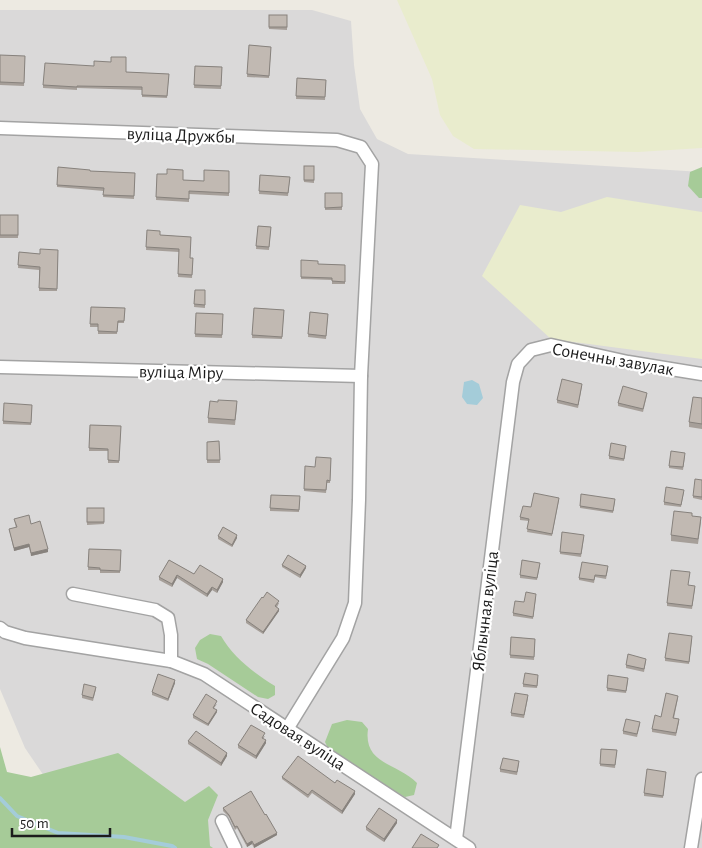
<svg xmlns="http://www.w3.org/2000/svg" width="702" height="848" font-family="'Alegreya Sans',sans-serif">
	<style>
		.residential { fill: #dad9d9 }
		.farmland { fill: #e9eccd }
		.forest { fill: #a6cb98 }
		.water { fill: #a4ccd9 }
		.lines { fill: none; stroke-linecap: round; stroke-linejoin: round }
		.stream { stroke: #a4ccd9; stroke-width: 4 }
		.minor-casing { stroke: #a3a3a3; stroke-width: 15 }
		.minor { stroke: #fff; stroke-width: 12 }
		.wall { fill: #a69f99 }
		.shaded-wall { fill: #87827d }
		.building { fill: #c1b9b2; stroke: #87827d }
		.labels { text-anchor: middle; stroke-width: 4.5; stroke-linejoin: round; paint-order: stroke }
		.street-label { font-size: 18px; fill: #1c1c1c; stroke: #fff }
	</style>
	<rect width="100%" height="100%" fill="#edeae2"/>
	<path class="residential" d="M0 10H312L351 21 354 65 360 109 377 139 408 154 702 172V848H93L25 748 0 689Z"/>
	<g class="farmland">
		<path d="M397 0H702V148L638 152 474 149 453 136 440 115 432 79Z"/>
		<path d="M607 197 702 212V359L551 339 482 276 520 205 561 212Z"/>
	</g>
	<g class="forest">
		<path d="M702 167V198H699L688 186 690 172Z"/>
		<path d="M210 634 221 636C233 657 254 673 275 686V695L268 699 258 697 208 664 197 659 195 648 200 640Z"/>
		<path d="M347 720 362 722 368 729C363 765 398 763 417 783L414 795 405 797 331 754 325 742 332 724Z"/>
		<path d="M0 747 7 772 31 777 118 753 185 802 209 786 218 795 208 820 210 846 213 848H0Z"/>
	</g>
	<path class="water" d="M472 380 479 384 483 398 477 405 467 404 462 397 464 382Z"/>
	<g class="lines">
		<path class="stream" d="M0 798 17 816 58 833 124 837 172 846 175 848"/>
		<g class="minor-casing">
			<g id="minor">
				<path d="M0 128 337 140 361 147 372 164 361 376 359 500 355 603 343 638 287 729"/>
				<path d="M0 367 361 376"/>
				<path d="M73 594 155 610 168 618 171 635V661"/>
				<path d="M0 628 5 632 25 638 171 661 204 674 469 848"/>
				<path d="M222 821 235 848"/>
				<path d="M456 839 513 382 518 364 531 350 551 345 628 362 702 374"/>
				<path d="M691 848 702 779"/>
			</g>
		</g>
		<use href="#minor" class="minor"/>
	</g>
	<g class="wall">
		<path d="M269 15H287V30L269 29Z"/>
		<path d="M249 45 271 47 269 78 247 77Z"/>
		<path d="M0 55 25 56 24 86 0 85Z"/>
		<path d="M195 66 222 67 221 89 194 88Z"/>
		<path d="M126 72 169 74 167 98 142 97V90L77 88V90L43 88V85Z"/>
		<path d="M297 78 326 80 325 100 296 99Z"/>
		<path d="M304 166H314V183L304 182Z"/>
		<path d="M58 167 90 171 135 173 134 199 103 197 104 191 57 187Z"/>
		<path d="M229 171V196L189 194V202L156 200 157 174 183 180 204 181Z"/>
		<path d="M260 175 290 177 288 196 259 194Z"/>
		<rect x="325" y="193" width="17" height="17"/>
		<rect x="0" y="215" width="18" height="23"/>
		<path d="M258 226 271 227 269 250 256 249Z"/>
		<path d="M147 230 160 235 191 237 190 258H193L192 278 178 277 179 252 146 250Z"/>
		<path d="M58 250 57 291H39V270L18 268 19 252 40 254Z"/>
		<path d="M301 260 318 264 345 265V284H332V280L301 279Z"/>
		<path d="M195 290H205V308L194 307Z"/>
		<path d="M91 307 125 308 124 323H118L117 334H98V327H90Z"/>
		<path d="M254 308 284 310 282 339 252 338Z"/>
		<path d="M310 312 328 314 326 339 308 337Z"/>
		<path d="M196 313 223 314 222 338 195 337Z"/>
		<path d="M582 386 578 408 557 403V400Z"/>
		<path d="M647 395 643 412 618 406V403Z"/>
		<path d="M702 398V429L689 427V422Z"/>
		<path d="M32 405 31 425 3 424V421Z"/>
		<path d="M237 406 235 425 208 423V418Z"/>
		<path d="M90 425 121 426 119 463H108V451H89Z"/>
		<path d="M219 441 220 463H207V442Z"/>
		<path d="M626 448 624 461 609 459V456Z"/>
		<path d="M685 456 683 470 669 468V466Z"/>
		<path d="M331 458 330 483H327L326 493 304 491V489L315 467Z"/>
		<path d="M702 480V500L693 498V496Z"/>
		<path d="M684 492 681 507 664 505V502Z"/>
		<path d="M300 496 299 512 270 511V508Z"/>
		<path d="M559 500 552 536 527 532 529 521 520 520V517L531 507Z"/>
		<path d="M615 502 613 513 580 508V506Z"/>
		<path d="M87 508H104V524L87 525Z"/>
		<path d="M692 516 701 522 698 544 671 541V535Z"/>
		<path d="M14 519 31 524 48 552 31 556 29 547 14 551 9 529 16 528Z"/>
		<path d="M562 532 584 537 581 557 560 554Z"/>
		<path d="M218 536 237 538 232 547 218 539Z"/>
		<path d="M89 549 121 550 120 573H100V570H88Z"/>
		<path d="M169 560 194 574 223 582 217 593 212 590 207 597 177 578 172 587 159 580V577Z"/>
		<path d="M282 565 306 568 300 578 282 567Z"/>
		<path d="M540 565 537 580 520 578V575Z"/>
		<path d="M608 569 606 579 595 577 594 583 579 580V578Z"/>
		<path d="M688 585 695 588 692 609 667 606V603Z"/>
		<path d="M536 597 533 619 513 616V613L524 602Z"/>
		<path d="M263 598 279 603 277 607 279 611 263 634 246 623V620Z"/>
		<path d="M511 637 535 639 534 660 510 658Z"/>
		<path d="M692 639 689 664 665 661V658Z"/>
		<path d="M646 661 644 672 626 668V665Z"/>
		<path d="M538 678 537 688 523 687V684Z"/>
		<path d="M628 681 626 693 607 691V688Z"/>
		<path d="M175 683 168 701 152 695V692Z"/>
		<path d="M96 689 93 701 82 698V695Z"/>
		<path d="M528 698 524 718 511 716V713Z"/>
		<path d="M678 698 674 718 679 722 676 736 652 732V729L661 717Z"/>
		<path d="M217 704 214 708 217 712 208 726 193 718V715Z"/>
		<path d="M640 724 637 737 623 734V731Z"/>
		<path d="M265 736 263 739 266 743 256 759 238 748V745Z"/>
		<path d="M188 741 227 756 221 766 188 744Z"/>
		<path d="M601 749 617 750 615 768 600 766Z"/>
		<path d="M519 764 517 775 500 772V769Z"/>
		<path d="M666 772 663 798 644 796V793Z"/>
		<path d="M282 777 335 783 355 794 342 814 312 793 308 798 282 779Z"/>
		<path d="M223 808 277 835 254 848 252 844 247 847 237 828 235 830 229 817 223 811Z"/>
		<path d="M397 823 384 842 366 830V827Z"/>
	</g>
	<g class="shaded-wall">
		<path d="M237 535V538L232 547V545Z"/>
		<path d="M29 544V547L14 551V548Z"/>
		<path d="M48 549V552L31 556V553Z"/>
		<path d="M306 566V568L300 578V575Z"/>
		<path d="M177 575V578L172 587V584Z"/>
		<path d="M223 579V582L217 593V590Z"/>
		<path d="M212 587V590L207 597V594Z"/>
		<path d="M279 609V611L263 634V632Z"/>
		<path d="M175 680V683L168 701V699Z"/>
		<path d="M217 710V712L208 726V724Z"/>
		<path d="M266 740V743L256 759V756Z"/>
		<path d="M227 753V756L221 766V763Z"/>
		<path d="M355 791V794L342 814V811Z"/>
		<path d="M397 820V823L384 842V839Z"/>
		<path d="M277 833V835L254 848V845Z"/>
		<path d="M252 841V844L247 847V844Z"/>
	</g>
	<g class="building">
		<rect x="269" y="15" width="18" height="12"/>
		<path d="M249 45 271 47 269 76 247 74Z"/>
		<path d="M0 55 25 56 24 83 0 82Z"/>
		<path d="M111 57H126V72L169 74 167 96 142 95V87L77 86V87L43 85 45 63 94 66V61L111 62Z"/>
		<path d="M195 66 222 67 221 86 194 85Z"/>
		<path d="M297 78 326 80 325 97 296 96Z"/>
		<rect x="304" y="166" width="10" height="14"/>
		<path d="M58 167 90 170V171L135 173 134 196 103 195 104 188 57 185Z"/>
		<path d="M167 169 183 170V180L204 181V170L229 171V193L189 191V199L156 197 157 174H167Z"/>
		<path d="M260 175 290 177 288 193 259 191Z"/>
		<path d="M325 193H342V207L325 208Z"/>
		<rect x="0" y="215" width="18" height="20"/>
		<path d="M258 226 271 227 269 247 256 246Z"/>
		<path d="M147 230 160 231V235L191 237 190 258H193L192 275 178 274 179 249 146 247Z"/>
		<path d="M40 249 58 250 57 289 39 288 40 267 18 265 19 252 40 254Z"/>
		<path d="M301 260 318 261V264L345 265V282L332 281V278L301 277Z"/>
		<path d="M195 290H205V305L194 304Z"/>
		<path d="M91 307 125 308 124 321H118L117 332 98 331V324H90Z"/>
		<path d="M254 308 284 310 282 337 252 335Z"/>
		<path d="M310 312 328 314 326 336 308 334Z"/>
		<path d="M196 313 223 314 222 335 195 334Z"/>
		<path d="M562 379 582 384 578 405 557 400Z"/>
		<path d="M623 386 647 393 643 409 618 403Z"/>
		<path d="M693 397 702 398V424L689 422Z"/>
		<path d="M218 400 237 401 235 420 208 418 210 401 218 402Z"/>
		<path d="M4 403 32 405 31 423 3 421Z"/>
		<path d="M90 425 121 426 119 461 108 460V449L89 448Z"/>
		<path d="M219 441 220 460H207V442Z"/>
		<path d="M611 443 626 446 624 459 609 456Z"/>
		<path d="M671 451 685 453 683 467 669 466Z"/>
		<path d="M316 457 331 458 330 481 327 480 326 490 304 489 305 466 315 467Z"/>
		<path d="M695 479 702 480V497L693 496Z"/>
		<path d="M666 487 684 490 681 505 664 502Z"/>
		<path d="M534 493 559 498 552 534 527 529 529 519 520 517 523 506 531 507Z"/>
		<path d="M581 494 615 499 613 511 580 506Z"/>
		<path d="M271 495 300 496 299 510 270 508Z"/>
		<rect x="87" y="508" width="17" height="14"/>
		<path d="M674 511 692 513V516L701 517 698 539 671 535Z"/>
		<path d="M29 515 31 524 40 521 48 549 31 553 29 544 14 548 9 529 17 527 14 519Z"/>
		<path d="M223 527 237 535 232 545 218 536Z"/>
		<path d="M562 532 584 535 581 554 560 552Z"/>
		<path d="M89 549 121 550 120 571 100 570V568L88 567Z"/>
		<path d="M288 555 306 566 300 575 282 565Z"/>
		<path d="M169 560 194 574 200 565 223 579 217 590 212 587 207 594 177 575 172 584 159 577Z"/>
		<path d="M522 560 540 563 537 578 520 575Z"/>
		<path d="M582 562 608 566 606 576 595 575 594 580 579 578Z"/>
		<path d="M671 570 690 572 688 585 695 586 692 606 667 603Z"/>
		<path d="M267 592 279 601 275 606 279 609 263 632 246 620 262 597 263 598Z"/>
		<path d="M526 592 536 594 533 617 513 613 515 601 524 602Z"/>
		<path d="M669 633 692 636 689 662 665 658Z"/>
		<path d="M511 637 535 639 534 657 510 655Z"/>
		<path d="M628 654 646 659 644 669 626 665Z"/>
		<path d="M525 673 538 675 537 686 523 684Z"/>
		<path d="M158 674 175 680 168 699 152 692Z"/>
		<path d="M608 675 628 678 626 691 607 688Z"/>
		<path d="M84 684 96 687 93 698 82 695Z"/>
		<path d="M515 693 528 695 524 715 511 713Z"/>
		<path d="M666 693 678 696 673 718 679 719 676 733 652 729 655 715 661 717Z"/>
		<path d="M206 694 217 701 213 708 217 710 208 724 193 715Z"/>
		<path d="M626 719 640 722 637 734 623 731Z"/>
		<path d="M251 725 265 733 262 738 266 740 256 756 238 745Z"/>
		<path d="M196 731 227 753 221 763 188 741Z"/>
		<path d="M601 749 617 750 615 765 600 764Z"/>
		<path d="M298 756 335 783 337 780 355 791 342 811 312 790 308 795 282 777Z"/>
		<path d="M503 758 519 761 517 772 500 769Z"/>
		<path d="M647 769 666 772 663 796 644 793Z"/>
		<path d="M251 791 265 815 266 814 277 833 254 845 252 841 247 844 237 826 235 827 229 815 223 808Z"/>
		<path d="M379 808 397 820 384 839 366 827Z"/>
		<path d="M421 834 439 845 437 848H412Z"/>
	</g>
	<g class="labels">
		<g class="street-label">
			<text transform="translate(181 135) rotate(2)" y="6">вуліца Дружбы</text>
			<text transform="translate(613 359) rotate(10)" y="6">Сонечны завулак</text>
			<text transform="translate(181 372) rotate(1)" y="6">вуліца Міру</text>
			<text transform="translate(485 611) rotate(-83)" y="6">Яблычная вуліца</text>
			<text transform="translate(298 736) rotate(33)" y="6">Садовая вуліца</text>
		</g>
	</g>
	<path d="M12 828v8h98v-8" fill="none" stroke="#1c1c1c" stroke-width="2.5"/>
	<text x="20" y="828" font-size="15" fill="#1c1c1c" stroke="#ffffff" stroke-width="4" paint-order="stroke">50 m</text>
</svg>
